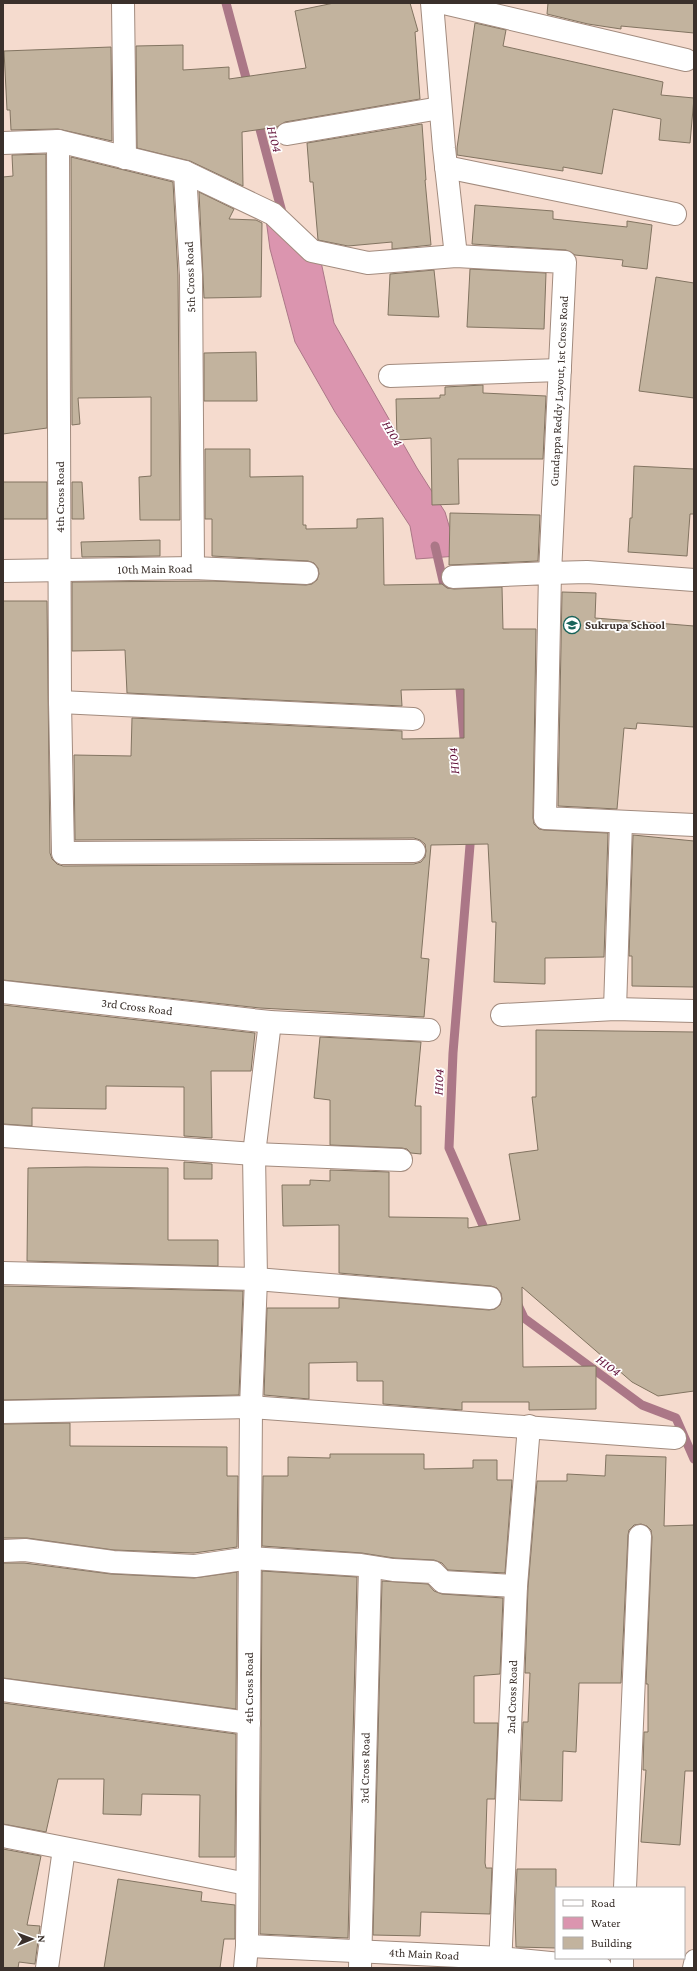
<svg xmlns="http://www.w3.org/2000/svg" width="697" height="1971" font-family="'Crimson Pro',serif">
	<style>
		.water { fill: #db95af; stroke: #ab7787 }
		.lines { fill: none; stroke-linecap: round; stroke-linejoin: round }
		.stream { stroke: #ab7787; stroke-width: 9 }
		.building { fill: #c2b39e; stroke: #827461 }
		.lane-casing { stroke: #a28b7e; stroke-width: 20 }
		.street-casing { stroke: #a28b7e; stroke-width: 24 }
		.lane { stroke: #fff; stroke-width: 18 }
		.street { stroke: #fff; stroke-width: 22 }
		.labels { text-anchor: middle; stroke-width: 3.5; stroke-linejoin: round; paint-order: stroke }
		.street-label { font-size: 12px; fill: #3a302b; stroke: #fff }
		.poi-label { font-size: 12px; font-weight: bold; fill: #3a302b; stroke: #fff; text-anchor: start }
		.water-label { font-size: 13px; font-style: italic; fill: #621139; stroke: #fff }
	</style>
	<rect width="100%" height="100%" fill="#f5dbce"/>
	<path class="water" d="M266 219 320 257 334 323 417 468 445 512 458 556 416 559 410 526 335 412 295 342 270 249Z"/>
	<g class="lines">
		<g class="stream">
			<path d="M226 3 249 89"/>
			<path d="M257 118 283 216"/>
			<path d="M435 546 447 598"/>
			<path d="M459 677 465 750"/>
			<path d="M471 833 453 1053 449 1148 488 1237"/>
			<path d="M517 1303 524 1318 642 1405 676 1418 694 1459"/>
		</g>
	</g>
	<g class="building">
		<path d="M334 3H410L418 31 415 32 420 99 285 122 277 127 242 132 243 186 190 161 137 148 136 46 183 45V70L229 67V79L306 68 295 11Z"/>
		<path d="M548 3H694V33L621 26V29L588 24 547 14Z"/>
		<path d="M475 23 506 30 503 46 663 82 661 95 694 98 690 143 659 140 661 119 613 109 602 174 563 167V171L457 155V148Z"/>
		<path d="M111 47 112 141 58 129 11 130 10 110H7L4 51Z"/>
		<path d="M422 124 426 180H425L431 245 392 249V242L348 246 318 240 313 182H310L307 143Z"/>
		<path d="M46 154 47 428 3 434V177L13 176 12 155Z"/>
		<path d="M71 157 173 182 178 275 180 520H140L139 477 151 476V397L78 398 80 424 72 425Z"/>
		<path d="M199 192 234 209 229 219 256 220 262 223 261 297 204 298Z"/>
		<path d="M475 205 553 211V219L627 227V221L652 225 647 269 622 266 623 260 575 255 566 250 472 244Z"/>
		<path d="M470 269 546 273 544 329 467 327Z"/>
		<path d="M434 270 439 317 388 315 390 274Z"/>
		<path d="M656 277 694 283V398L639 391Z"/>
		<path d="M256 352 257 401H204V353Z"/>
		<path d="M483 385V393L546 396 543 459H458L459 504 432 505 431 438 397 440 396 399 440 398V395H445V387Z"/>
		<path d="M205 449H250V477L303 476V525H306V529L357 528V519L383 518 384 585 442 584 447 588 454 589 502 587 503 629H536L533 818 534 824 539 829 544 830 608 833 604 957 545 958V984L494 982 496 922H492L488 844 431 845 421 958 429 959 424 1017 260 1008 3 980V601H47L50 853 52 859 57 864 63 866 414 864 421 862 425 857 426 851 425 844 420 840 414 838 75 840 74 755 131 756 132 718 402 731V739L464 738V689L401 690 402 706 127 693 125 650 72 651V582L213 581 306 585 312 584 317 580 319 574 318 568 314 563 308 561 212 556V519H205Z"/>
		<path d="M634 466 694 469V514H690L687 556 628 552 630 518H632Z"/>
		<rect x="3" y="482" width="44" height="37"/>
		<path d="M72 482H82L84 519H72Z"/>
		<path d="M450 513 540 515 538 561 449 565Z"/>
		<path d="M160 540V556L82 557 81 542Z"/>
		<path d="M562 592 596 593 595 618 694 626V727L637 723 636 729 624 728 617 809 558 806Z"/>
		<path d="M633 835 694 841V987L632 986V956H629Z"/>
		<path d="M3 1005 255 1033 251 1071H211L212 1138 184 1136V1087L106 1086V1109L32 1108V1126L3 1124Z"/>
		<path d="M536 1030 694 1032V1391L658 1396 632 1382 522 1287 523 1367 596 1366V1409L529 1410V1402H462V1410L383 1404V1381H357V1362L309 1363V1399L264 1395 267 1308H339V1298L489 1310 495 1309 500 1305 502 1299 501 1293 497 1288 491 1286 339 1273V1225L283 1226 282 1185H310V1180L330 1181V1170L389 1172V1217L468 1218V1228L520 1220 509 1154 538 1150 532 1097H536Z"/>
		<path d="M320 1037 421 1042 415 1106H421V1154L411 1153 407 1149 402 1148 330 1145V1100L314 1098Z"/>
		<path d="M184 1162 212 1164V1179H184Z"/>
		<path d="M86 1167 168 1168V1240H218V1266L27 1261 28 1168Z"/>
		<path d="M3 1286 243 1291 239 1395 3 1400Z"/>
		<path d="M70 1423V1446L227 1447V1476H238L237 1547 194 1553 114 1550 27 1538H3V1424Z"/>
		<path d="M330 1454H424V1469L473 1468V1460H497V1480H512L505 1573 448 1570 442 1563 434 1560 394 1558 362 1553 262 1546 263 1476H288V1457L330 1458Z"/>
		<path d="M606 1455 666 1457 664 1526 694 1525V1771H685L680 1845 641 1842 646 1770H643L644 1732H648V1684H646L652 1537 651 1530 647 1526 641 1524 634 1525 629 1530 628 1535 621 1683H579L576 1752 563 1751 562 1801 520 1800 523 1722H528L530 1673H525L528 1587 537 1481H567V1474L605 1476Z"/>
		<path d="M3 1563H24L111 1574 194 1578 237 1572 236 1709 3 1678Z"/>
		<path d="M262 1571 357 1577 348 1938 260 1934Z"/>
		<path d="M382 1581 428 1584 434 1591 442 1594 503 1598 500 1674 474 1676V1723H498L495 1799H487L485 1863 486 1868H492L490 1914 421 1912 420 1936 373 1935Z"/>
		<path d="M3 1703 236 1734 235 1857H199L200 1795 142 1794 141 1815 103 1814 104 1779H58L46 1832 3 1824Z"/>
		<path d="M3 1849 41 1856 27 1925 40 1926 35 1964 19 1962 18 1968H3Z"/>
		<path d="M517 1869H556V1948L516 1947 515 1914Z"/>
		<path d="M118 1879 202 1892 201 1901 235 1905V1939H224L220 1968H104Z"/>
	</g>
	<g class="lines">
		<g class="lane-casing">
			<path id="lane" d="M692 1968 694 1959"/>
		</g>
		<g class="street-casing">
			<g id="street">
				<path d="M123 3 125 158"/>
				<path d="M432 3 444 148 456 256"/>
				<path d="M444 3 686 60"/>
				<path d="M287 134 440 108"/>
				<path d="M58 141 60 702 63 853 414 851"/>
				<path d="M3 143 58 141 185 172 273 214 312 251 368 263 456 256 565 262 550 573 587 572 694 580"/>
				<path d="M446 167 675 214"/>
				<path d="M185 172 191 275 193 568"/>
				<path d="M390 376 560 370"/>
				<path d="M3 571 193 568 307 573"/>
				<path d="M453 577 550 573 545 818 694 825"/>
				<path d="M60 702 413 719"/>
				<path d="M3 992 270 1022 429 1030"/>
				<path d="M615 1009 621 822"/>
				<path d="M502 1015 615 1009 694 1011"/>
				<path d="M3 1136 254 1154 401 1160"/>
				<path d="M3 1273 256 1279 490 1298"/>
				<path d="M3 1412 251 1407 675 1438"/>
				<path d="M3 1551 25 1550 113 1562 195 1566 250 1558 361 1565 393 1570 433 1572 443 1582 516 1586"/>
				<path d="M3 1690 249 1723"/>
				<path d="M3 1836 247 1884"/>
				<path d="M625 1888 640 1536"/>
				<path d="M247 1946 501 1958 601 1968"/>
				<path d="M47 1968 64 1849"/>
				<path d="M245 1968 247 1946 251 1407 256 1279 254 1154 270 1022"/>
				<path d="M360 1968 370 1567"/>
				<path d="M500 1968 516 1586 529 1426"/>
				<path d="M622 1968V1958"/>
			</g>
		</g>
		<use href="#lane" class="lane"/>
		<use href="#street" class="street"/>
	</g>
	<defs>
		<g id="school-ring" transform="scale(0.9)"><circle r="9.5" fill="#fff" stroke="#18635a" stroke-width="1.5"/><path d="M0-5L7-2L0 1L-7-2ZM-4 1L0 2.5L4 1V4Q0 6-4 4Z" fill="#18635a"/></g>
	</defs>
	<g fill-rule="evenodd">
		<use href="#school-ring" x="572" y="625"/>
	</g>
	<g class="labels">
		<g class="street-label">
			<text transform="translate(190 277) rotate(-92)" y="4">5th Cross Road</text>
			<text transform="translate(559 391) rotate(-87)" y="4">Gundappa Reddy Layout, 1st Cross Road</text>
			<text transform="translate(60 497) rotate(-90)" y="4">4th Cross Road</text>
			<text transform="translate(155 569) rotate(-1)" y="4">10th Main Road</text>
			<text transform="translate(137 1007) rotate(7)" y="4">3rd Cross Road</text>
			<text transform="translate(249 1688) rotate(-90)" y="4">4th Cross Road</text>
			<text transform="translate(512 1697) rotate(-88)" y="4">2nd Cross Road</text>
			<text transform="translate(365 1768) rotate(-89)" y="4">3rd Cross Road</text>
			<text transform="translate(424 1954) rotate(3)" y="4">4th Main Road</text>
		</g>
		<g class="poi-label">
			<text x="585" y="629">Sukrupa School</text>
		</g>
		<g class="water-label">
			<text transform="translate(275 139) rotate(75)" y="5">H104</text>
			<text transform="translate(393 433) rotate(59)" y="5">H104</text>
			<text transform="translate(453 761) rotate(-95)" y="5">H104</text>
			<text transform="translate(438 1082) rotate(-88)" y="5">H104</text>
			<text transform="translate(609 1365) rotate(36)" y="5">H104</text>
		</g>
	</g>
	<rect width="697" height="1971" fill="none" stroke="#3a302b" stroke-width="8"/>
	<rect x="555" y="1887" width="130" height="72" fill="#ffffff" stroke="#b0acaa"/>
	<rect x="563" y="1900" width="20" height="6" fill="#ffffff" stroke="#b0acaa"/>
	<text x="591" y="1907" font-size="12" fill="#3a302b">Road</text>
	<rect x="563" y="1917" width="20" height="12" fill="#db95af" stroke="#b0acaa"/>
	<text x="591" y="1927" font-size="12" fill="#3a302b">Water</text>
	<rect x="563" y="1937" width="20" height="12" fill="#c2b39e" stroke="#b0acaa"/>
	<text x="591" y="1947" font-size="12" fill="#3a302b">Building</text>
	<g transform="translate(32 1939) rotate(89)" stroke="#ffffff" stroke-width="3" paint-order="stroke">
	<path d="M0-3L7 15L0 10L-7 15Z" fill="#3a302b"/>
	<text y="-6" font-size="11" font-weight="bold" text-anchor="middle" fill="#3a302b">N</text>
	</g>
</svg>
